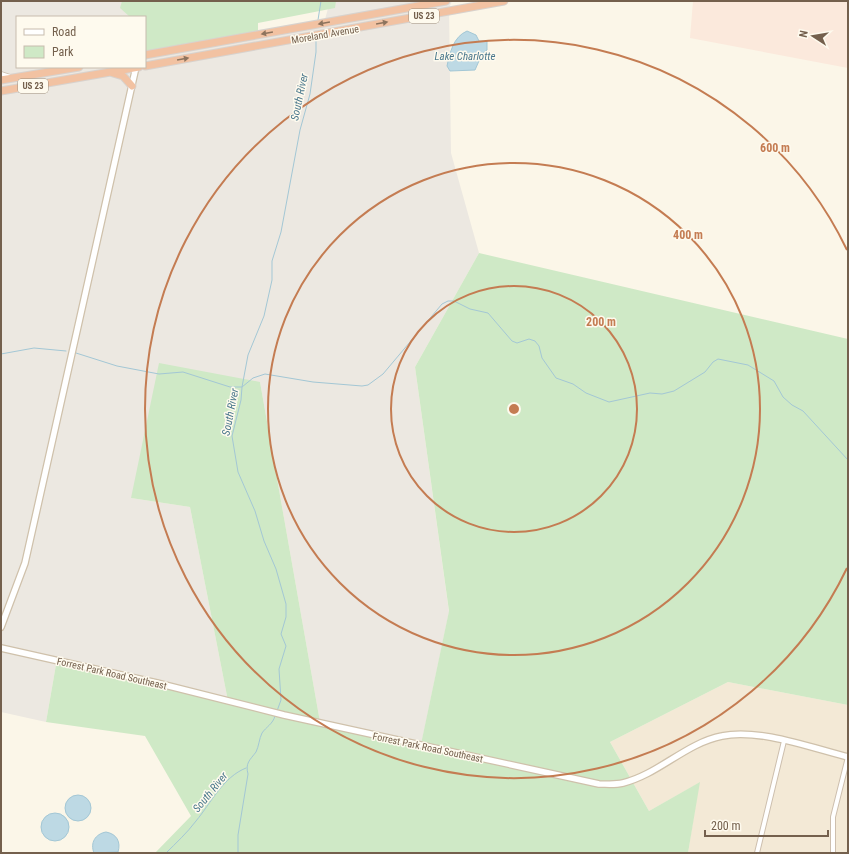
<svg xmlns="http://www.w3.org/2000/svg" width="849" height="854" font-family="'Roboto Condensed',sans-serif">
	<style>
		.residential { fill: #f3e9d6 }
		.commercial { fill: #fbe9dc }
		.industrial { fill: #ece8e1 }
		.green { fill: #cfe9c6 }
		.water { fill: #bdd9e4; stroke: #a3c7d5 }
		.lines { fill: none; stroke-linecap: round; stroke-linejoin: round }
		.stream { stroke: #a3c7d5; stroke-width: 1 }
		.street-casing { stroke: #cdbfae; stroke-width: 6 }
		.secondary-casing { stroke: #cfc1ab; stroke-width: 8 }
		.highway-casing { stroke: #d8d2cd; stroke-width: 9 }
		.street { stroke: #fff; stroke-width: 4 }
		.secondary { stroke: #fff; stroke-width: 5.5 }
		.highway { stroke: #f2c2a2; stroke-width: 7 }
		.oneway { fill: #8d745e }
		.ring { fill: none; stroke: #c47c52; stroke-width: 2 }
		.labels { text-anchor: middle; stroke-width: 3; stroke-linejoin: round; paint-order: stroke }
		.shield { fill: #fefaee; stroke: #9d8e7d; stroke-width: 1 }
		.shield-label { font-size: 9px; font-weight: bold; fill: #74604d }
		.street-label { font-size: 10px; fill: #74604d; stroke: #fefaee }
		.water-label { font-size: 11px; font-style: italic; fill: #4b788d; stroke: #fefaee }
		.centre { fill: #c47c52; stroke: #fefaee; stroke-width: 2 }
		.ring-label { font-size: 12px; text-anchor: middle; font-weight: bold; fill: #c47c52; stroke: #fefaee; stroke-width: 3; stroke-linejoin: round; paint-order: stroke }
	</style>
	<rect width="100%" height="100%" fill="#fbf6e8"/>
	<path class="residential" d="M728 682 848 705V853H688L699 783 649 811 610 742Z"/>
	<path class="commercial" d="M693 1H848V68L690 38Z"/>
	<path class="industrial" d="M1 1H130V17H17V67H145V51L258 31 324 23 330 1H452L449 8 451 153 479 253 415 367 449 612 421 745 320 722 260 382 131 498 190 507 228 701 57 659 46 722 1 712Z"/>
	<g class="green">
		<path d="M122 1H336L335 8 258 23V31L145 51V17H130L120 8Z"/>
		<path d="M479 253 848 339V705L728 682 610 742 649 811 700 782 688 853H155L191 816 145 736 46 722 57 659 228 701 190 507 131 498 159 363 260 382 320 722 421 744 449 611 415 367Z"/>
	</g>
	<g class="water">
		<path d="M467 31 476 35 479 41H487V50L482 54 475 70 450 71 447 66C450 53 453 37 467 31Z"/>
		<circle cx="78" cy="808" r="13"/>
		<circle cx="55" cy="827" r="14"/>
		<path d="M106 832C117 834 121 842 118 852L94 853C90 843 95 834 106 832Z"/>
	</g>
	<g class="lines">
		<g class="stream">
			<path d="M318 20 321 1"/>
			<path d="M76 353 117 366 159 374 183 372 230 387H242L253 378 265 374 313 382 362 386 368 385 383 374 442 304 448 301H454L470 309 488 313 512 341 517 343 529 339 535 341 539 346 542 358 556 378 573 384 586 393 609 402 650 393 662 394 674 391 705 372 713 362 718 359 748 365 774 381 783 397 792 405 803 411 848 460"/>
			<path d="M1 354 34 348 66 351"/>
			<path d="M277 711 281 700 279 669 286 646 281 634 286 617V604L276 569 264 541 255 511 238 472 232 436 241 400 242 387 248 355 264 316 272 280V261L281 232 300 130 310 94 316 52V37"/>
			<path d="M166 853C176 843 187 833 196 821 211 803 223 777 246 768"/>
			<path d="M238 853V835L248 774C245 763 250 760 256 752 259 746 259 739 262 733 266 727 273 724 275 716"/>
		</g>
		<g class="street-casing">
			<g id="street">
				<path d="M1 74 10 77"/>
				<path d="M757 853 784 741"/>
				<path d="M833 853V817L848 757"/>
			</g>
		</g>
		<g class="secondary-casing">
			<g id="secondary">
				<path d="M1 627 25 563 136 67"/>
				<path d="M1 648 157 683 284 715 599 784C607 784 615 785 623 783 659 774 686 743 722 736 758 728 812 748 848 757"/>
			</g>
		</g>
		<g class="highway-casing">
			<g id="highway">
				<path d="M145 55 446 1"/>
				<path d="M145 66 504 1"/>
				<path d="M113 73 123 76 132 86"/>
				<path d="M1 80 79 67"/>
				<path d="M1 91 139 67"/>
			</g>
		</g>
		<use href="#street" class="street"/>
		<use href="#secondary" class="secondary"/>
		<use href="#highway" class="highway"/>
	</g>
	<defs><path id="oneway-solid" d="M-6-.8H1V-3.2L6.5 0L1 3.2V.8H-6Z"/></defs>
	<g class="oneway">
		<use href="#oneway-solid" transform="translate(324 23) rotate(170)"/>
		<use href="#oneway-solid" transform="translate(382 23) rotate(-10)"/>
		<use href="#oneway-solid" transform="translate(267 33) rotate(170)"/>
		<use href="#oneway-solid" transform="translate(183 59) rotate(-10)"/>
	</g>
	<g class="ring">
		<circle cx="514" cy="409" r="123"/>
		<circle cx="514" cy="409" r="246"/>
		<path d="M847 568A369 369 0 1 1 847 250"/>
	</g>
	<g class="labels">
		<g class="shield">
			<rect x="409" y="9" width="30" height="14" rx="3"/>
			<rect x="18" y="79" width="30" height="14" rx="3"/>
		</g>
		<g class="shield-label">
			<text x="424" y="19">US 23</text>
			<text x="33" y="89">US 23</text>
		</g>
		<g class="street-label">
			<text transform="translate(325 34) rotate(-10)" y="4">Moreland Avenue</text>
			<text transform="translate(112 673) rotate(13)" y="4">Forrest Park Road Southeast</text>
			<text transform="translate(428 747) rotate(12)" y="4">Forrest Park Road Southeast</text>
		</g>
		<g class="water-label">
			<text x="465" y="60">Lake Charlotte</text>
			<text transform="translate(299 97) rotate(-78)" y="4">South River</text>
			<text transform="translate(230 412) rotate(-79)" y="4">South River</text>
			<text transform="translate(210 792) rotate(-51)" y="4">South River</text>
		</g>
	</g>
	<circle cx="514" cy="409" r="6" class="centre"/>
	<g class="ring-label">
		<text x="775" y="152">600 m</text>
		<text x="688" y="239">400 m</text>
		<text x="601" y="326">200 m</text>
	</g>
	<rect width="849" height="854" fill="none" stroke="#74604d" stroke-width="4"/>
	<rect x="16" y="16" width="130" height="52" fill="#fefaee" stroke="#c7bcae"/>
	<rect x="24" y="29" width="20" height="6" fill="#ffffff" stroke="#c7bcae"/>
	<text x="52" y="36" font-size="12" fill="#74604d">Road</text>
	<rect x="24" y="46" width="20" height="12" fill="#cfe9c6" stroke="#c7bcae"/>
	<text x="52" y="56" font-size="12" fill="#74604d">Park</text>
	<g transform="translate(813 36) rotate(282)" stroke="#fefaee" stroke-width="3" paint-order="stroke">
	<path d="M0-3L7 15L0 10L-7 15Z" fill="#74604d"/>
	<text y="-6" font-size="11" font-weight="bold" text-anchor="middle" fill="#74604d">N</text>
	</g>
	<path d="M705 830v6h123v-6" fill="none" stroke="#74604d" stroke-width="2"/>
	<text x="711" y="830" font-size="12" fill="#74604d" stroke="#fefaee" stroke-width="3" paint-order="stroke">200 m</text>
</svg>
